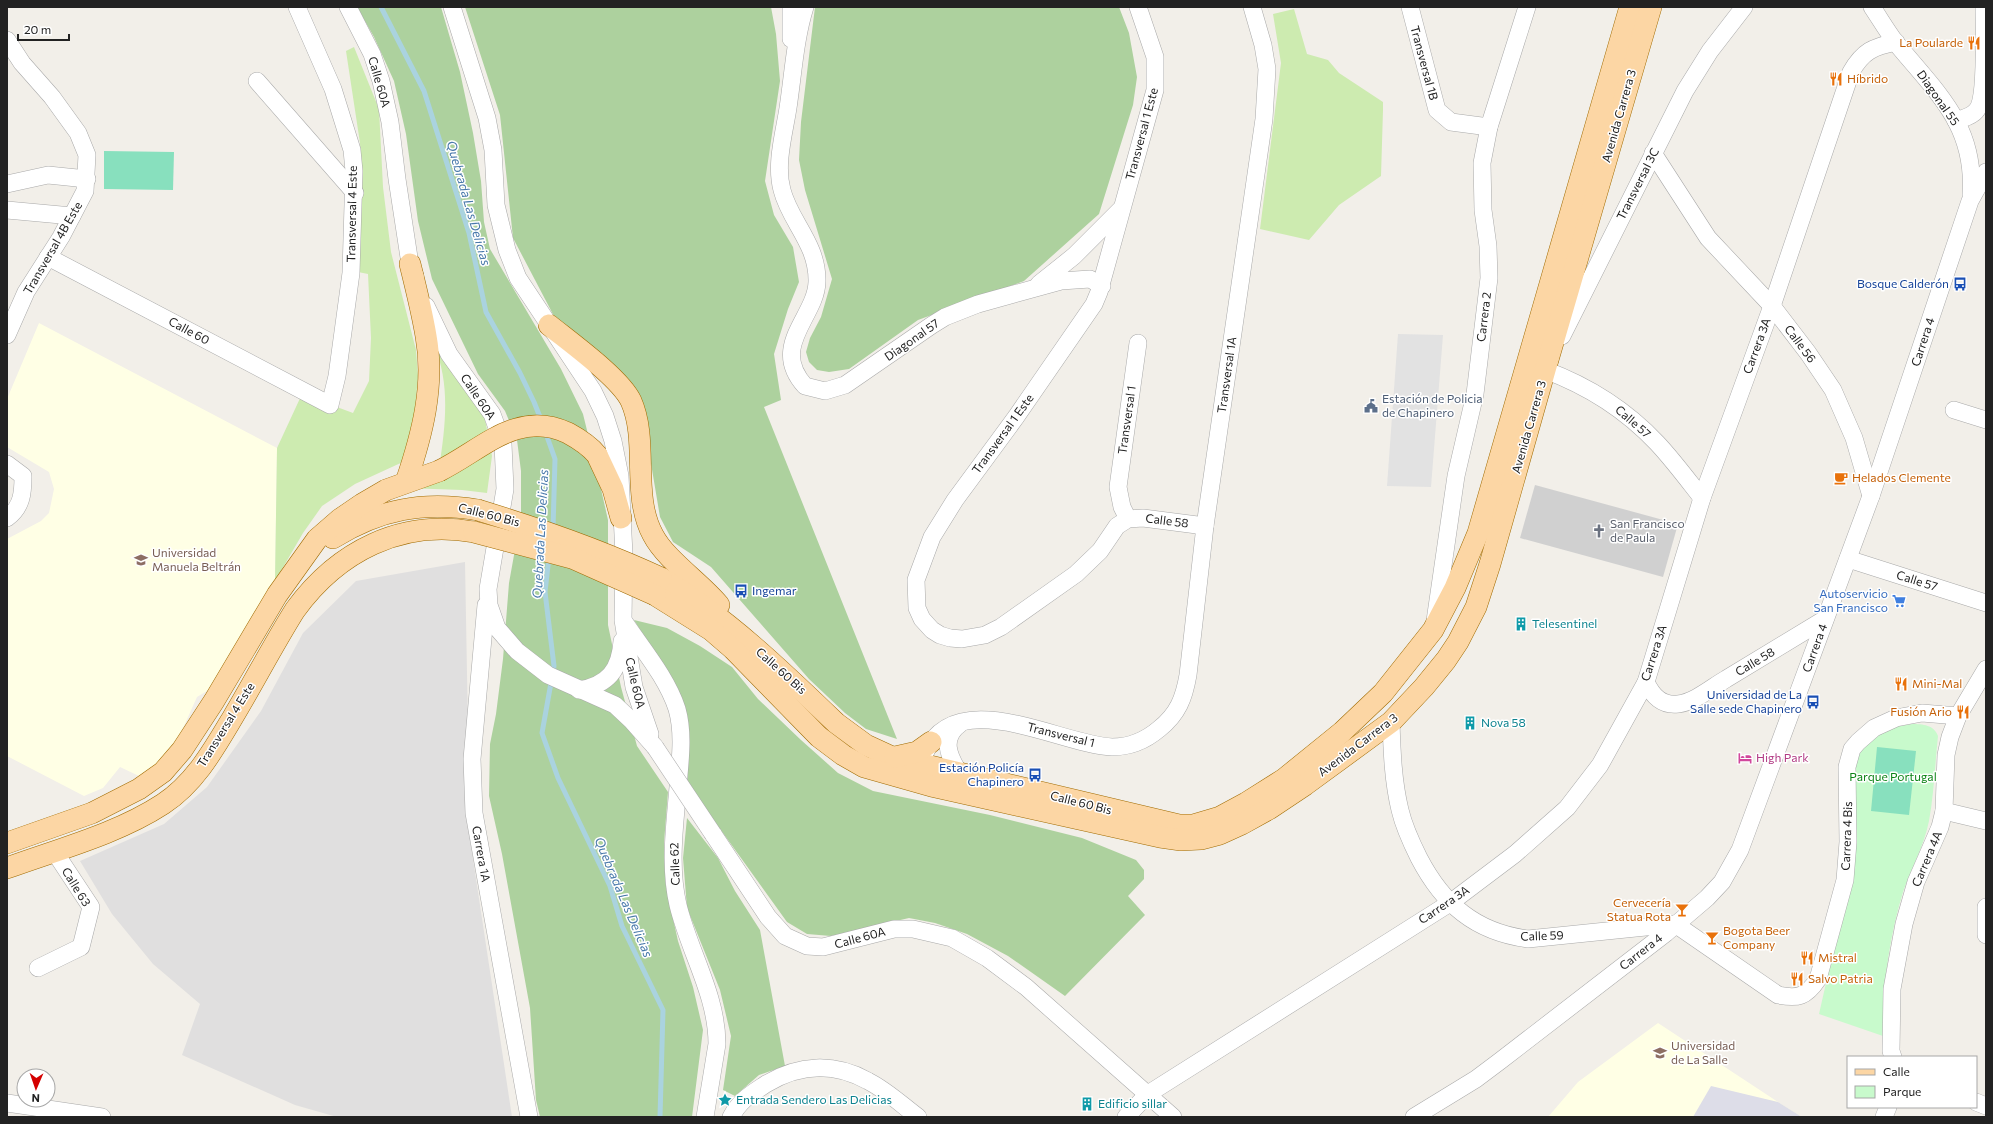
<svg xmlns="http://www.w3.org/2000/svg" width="1993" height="1124" font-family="Commissioner,sans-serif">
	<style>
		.residential { fill: #e0dfdf }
		.education { fill: #ffffe5 }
		.religious { fill: #d0d0d0 }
		.grass { fill: #cdebb0 }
		.forest { fill: #add19e }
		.park { fill: #c8facc }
		.pitch { fill: #88e0be }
		.parking { fill: #e2e2e2 }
		.plaza { fill: #dddde8 }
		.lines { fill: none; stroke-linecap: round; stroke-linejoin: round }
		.stream { stroke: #aad3df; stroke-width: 5 }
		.minor-casing { stroke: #a9a9a9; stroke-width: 18 }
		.major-casing { stroke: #a06b00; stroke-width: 22 }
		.minor { stroke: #fff; stroke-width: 17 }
		.major { stroke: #fcd6a4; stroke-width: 21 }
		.minor-bridge-casing { stroke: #a9a9a9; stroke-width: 18; stroke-linecap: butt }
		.major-bridge-casing { stroke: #a06b00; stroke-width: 22; stroke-linecap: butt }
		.minor-bridge { stroke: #fff; stroke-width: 17 }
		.major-bridge { stroke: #fcd6a4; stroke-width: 21 }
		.labels { text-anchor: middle; stroke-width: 3; stroke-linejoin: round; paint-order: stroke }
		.food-label { font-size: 12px; fill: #c56008; stroke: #fff; text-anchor: start }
		.street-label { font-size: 12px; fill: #222; stroke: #fff }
		.transit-label { font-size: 12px; fill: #164399; stroke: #fff; text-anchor: end }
		.service-label { font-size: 12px; fill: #4e5e75; stroke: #fff; text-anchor: start }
		.worship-label { font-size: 12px; fill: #5b616d; stroke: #fff; text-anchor: start }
		.education-label { font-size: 12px; fill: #785e54; stroke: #fff; text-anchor: start }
		.shop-label { font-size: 12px; fill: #366cbe; stroke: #fff; text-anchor: end }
		.culture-label { font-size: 12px; fill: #0d838f; stroke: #fff; text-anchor: start }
		.hotel-label { font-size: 12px; fill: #b23c85; stroke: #fff; text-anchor: start }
		.park-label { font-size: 12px; fill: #0c8416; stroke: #fff }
		.water-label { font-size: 13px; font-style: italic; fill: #4a7aab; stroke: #fff }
	</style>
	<rect width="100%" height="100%" fill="#f2efe9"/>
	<path class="residential" d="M465 562 470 839 512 1117H337L295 1105 182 1055 200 1004 153 964 112 914 80 861 164 824 207 787 261 711 303 633 356 581Z"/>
	<g class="education">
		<path d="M39 323 277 448 275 581 210 689 197 697 175 746 157 764 139 776 120 767 103 788 84 796 7 756V539L41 521 49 513 54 489 49 472 7 447V399Z"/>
		<path d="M1658 1023 1778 1102 1802 1117H1548L1578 1082Z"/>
	</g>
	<path class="religious" d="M1535 485 1678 524 1663 577 1520 538Z"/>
	<g class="grass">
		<path d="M1294 9 1307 54 1328 60 1339 73 1383 102V110L1381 176 1339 205 1309 240 1260 229 1281 63 1273 14Z"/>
		<path d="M354 47 379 109 383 187 391 252 416 350 418 376 414 421 405 461 355 484 322 506 303 533 275 581 277 448 302 394 353 413 369 381 371 338 368 274 358 272 362 183 360 143 346 51Z"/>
		<path d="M427 331 485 419 492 456 487 493 462 490 405 488 437 482C443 442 451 399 439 359 436 349 431 340 427 331Z"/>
	</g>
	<g class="forest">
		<path d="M357 7H441L460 72 473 133 481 181 484 222 490 249 561 369 583 414 596 467 608 520V625L621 687 637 746 668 792 664 843 666 887 678 941 693 987 703 1030 692 1117H540L536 1100 530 1008 502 854 489 796 490 744 496 714 503 659 509 583 521 516V471L517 440 505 411 478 374 432 279 418 221 406 134 394 81 374 37Z"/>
		<path d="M465 7H771L776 34 780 81 765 181 774 215 793 247 799 282 788 309 774 354 781 400 764 407 897 739 866 729 845 713 809 679 711 567 673 542 660 517 641 404 556 320 513 238 500 115Z"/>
		<path d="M815 7H1119L1129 33 1137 77 1133 105 1099 214 1024 281 918 320 849 369 829 372 817 370 809 362 806 352 810 338 821 317 832 279 805 190 799 160 801 122Z"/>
		<path d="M634 620 667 628 700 646 732 667 758 699 801 740 838 773 873 791 990 815 1082 838 1136 860 1144 870V879L1128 896 1145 915 1065 996 1008 956 967 934 935 923 909 918 831 936 807 934 787 922 687 783 688 739 685 706 665 669Z"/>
		<path d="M687 818 718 858 735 891 760 930 785 1066 759 1075 735 1096 723 1090 731 1036 720 990 687 908 683 858Z"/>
	</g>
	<path class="park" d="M1912 724C1923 724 1934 725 1938 736 1935 764 1934 794 1929 821 1924 846 1911 869 1903 892 1889 938 1882 989 1883 1036L1819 1014 1853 864 1852 779 1857 757 1865 746 1888 728Z"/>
	<g class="pitch">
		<path d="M104 151 174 152 173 190 104 189Z"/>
		<path d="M1877 747 1916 751 1909 815 1871 811Z"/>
	</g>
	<path class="parking" d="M1398 334 1443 335 1431 487 1387 486Z"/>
	<path class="plaza" d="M1711 1086 1778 1102 1802 1117H1693Z"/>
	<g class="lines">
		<g class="stream">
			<path d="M381 7 424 91 469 233 486 312 520 373 534 402 542 422"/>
			<path d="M545 431 555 459 553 529"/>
			<path d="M549 557 545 592 554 666 542 733 558 778 610 886 622 926 663 1010 660 1117"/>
		</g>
		<g class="minor-casing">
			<g id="minor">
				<path d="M348 7 372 54 381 81 390 122 397 179 410 264 415 276"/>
				<path d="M452 7 487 118 493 150 496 205 507 250 518 278 593 391 605 416 613 441 620 476 624 554 623 620 634 687 650 734"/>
				<path d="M805 7C795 39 793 75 788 108 784 134 775 164 782 190 790 222 818 244 817 282 816 317 769 346 805 386L825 391 845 385 932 325 945 317 978 304 1061 281 1090 279 1102 286"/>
				<path d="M1138 7 1155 57V90L1099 292 1094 304 1016 417 955 500 932 537 916 580 917 608 922 619 932 630 940 635 950 638 962 639 985 635 1001 627 1076 574 1100 551 1117 526 1128 519 1143 518 1205 526"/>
				<path d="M1410 7 1437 110 1451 122 1489 127"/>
				<path d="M1872 7C1880 19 1887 31 1896 43 1936 92 1976 125 1971 195"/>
				<path d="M791 39V7"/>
				<path d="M7 40 22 63 52 97 78 133 87 155 85 191 61 237 26 292 7 335"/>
				<path d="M257 81 355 193"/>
				<path d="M1956 121C1963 118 1971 117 1976 111 1987 100 1984 26 1984 7"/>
				<path d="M1653 153 1708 238 1772 306 1808 353 1833 390 1854 438 1871 496"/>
				<path d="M7 184 48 175 87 179"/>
				<path d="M7 210 72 216"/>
				<path d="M48 257 330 405 337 376 351 273 354 171 352 150 333 89 297 7"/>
				<path d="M1039 284 1074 256 1120 210"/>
				<path d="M426 306 449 354 492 414 503 444 505 489 488 589 489 605 497 628 517 651 548 675 615 705 632 721 655 747"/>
				<path d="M1562 336 1685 91 1710 51 1744 7"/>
				<path d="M1550 359 1545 370C1588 386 1625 409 1657 443 1673 460 1687 479 1702 498"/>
				<path d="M1954 410 1986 420"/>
				<path d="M7 464 23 476C23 493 22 507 7 518"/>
				<path d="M1128 519 1122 507 1118 487 1138 343"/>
				<path d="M1848 559 1986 603"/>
				<path d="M486 605 472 759 474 813 529 1117"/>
				<path d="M1435 621 1456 476 1475 394 1489 278 1488 246 1483 210 1482 163 1489 127 1527 7"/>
				<path d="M625 623C643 650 667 678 677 709 683 730 681 753 679 775 676 817 668 863 678 905 689 951 717 995 717 1044L705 1117"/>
				<path d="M1646 682C1652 695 1661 706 1678 704 1695 702 1712 687 1726 679 1759 659 1792 639 1825 619"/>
				<path d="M579 690C608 685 620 670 622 641"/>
				<path d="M1391 722C1392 752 1393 781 1400 810 1404 827 1411 842 1419 858 1443 904 1475 932 1528 939L1675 924 1778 995C1798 999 1806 997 1818 979L1845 880 1848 842 1847 767 1852 749 1858 742 1874 728 1896 718 1922 713 1958 716"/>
				<path d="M925 753C956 683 1061 745 1112 747 1129 747 1146 740 1159 729 1178 714 1184 698 1188 675L1205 526 1264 119 1267 69 1263 45 1252 7"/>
				<path d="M960 774C949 757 940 738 960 724"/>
				<path d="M1944 811 1986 821"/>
				<path d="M713 834 768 917 785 936 807 946 823 947 894 929H913L952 938 987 958 1026 987 1173 1117"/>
				<path d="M1986 907V935"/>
				<path d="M38 968 81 947 91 907 54 851"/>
				<path d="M1893 1057 1891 1051 1892 989 1904 924 1916 882 1940 827 1944 811 1946 755 1950 737 1958 716 1986 669"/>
				<path d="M1976 1102 1986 1106"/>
				<path d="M7 1103 102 1117"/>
				<path d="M731 1117C740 1100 751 1094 766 1084 799 1064 834 1062 868 1081 886 1090 902 1105 918 1117"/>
				<path d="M1126 1117 1148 1094 1450 903 1515 854 1567 808 1600 765 1646 682 1702 498 1772 306 1851 72C1863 51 1873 47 1896 42"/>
				<path d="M1414 1117 1476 1079 1500 1061 1666 933 1707 898 1722 882 1740 850 1871 496 1970 201 1986 172"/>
				<path d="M1884 1117 1888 1107"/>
			</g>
		</g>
		<g class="major-casing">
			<g id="major">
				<path d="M549 325C570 342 620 378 631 401 649 441 631 495 653 535 666 560 700 582 719 605"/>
				<path d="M597 455 613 489 621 518"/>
				<path d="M406 482C422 435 435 386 426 336 422 312 416 288 410 264"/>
				<path d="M333 538C380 509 423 501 478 510"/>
				<path d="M661 578C726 617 781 670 836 723L866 745 892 757 1179 825H1193L1220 817 1246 803 1284 779 1342 732 1383 693 1433 630 1455 588 1478 533 1630 7"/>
				<path d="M655 595 711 630 733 649 819 737 843 755 864 767 931 786 1160 837 1181 840 1201 839 1220 834 1242 824 1269 809 1305 785 1391 722 1424 687 1446 660 1458 642 1476 607 1490 564 1545 370 1651 7"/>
				<path d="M895 757 917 752 931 742"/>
				<path d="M7 843 92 813 139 789 163 772 182 750 214 701 277 595 317 539 340 519 362 504 386 490 439 471"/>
				<path d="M7 868C59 849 117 834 163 804 195 783 214 749 233 717 254 682 273 645 295 610 338 551 401 519 474 532"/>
			</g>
		</g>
		<use href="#minor" class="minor"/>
		<use href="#major" class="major"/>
		<g class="minor-bridge-casing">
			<path id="minor-bridge" d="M655 747 713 834"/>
		</g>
		<g class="major-bridge-casing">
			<g id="major-bridge">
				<path d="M439 471C482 450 517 409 568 433 579 439 589 445 597 455"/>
				<path d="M478 510C540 529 601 550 661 578"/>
				<path d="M474 532 572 558 655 595"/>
			</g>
		</g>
		<use href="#minor-bridge" class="minor-bridge"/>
		<use href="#major-bridge" class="major-bridge"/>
	</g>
	<defs>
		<g id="restaurant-bare" transform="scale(1.08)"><path d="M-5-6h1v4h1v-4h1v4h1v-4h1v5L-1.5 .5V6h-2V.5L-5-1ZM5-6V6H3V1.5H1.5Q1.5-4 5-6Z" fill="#e8710a" stroke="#fff" stroke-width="2.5" paint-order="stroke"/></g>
		<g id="bus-bare" transform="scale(1.08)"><path d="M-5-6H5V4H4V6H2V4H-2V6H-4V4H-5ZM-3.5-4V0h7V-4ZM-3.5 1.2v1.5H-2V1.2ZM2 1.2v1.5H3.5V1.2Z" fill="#1a4fb4" stroke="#fff" stroke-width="2.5" paint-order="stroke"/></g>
		<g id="civic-bare" transform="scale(1.08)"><path d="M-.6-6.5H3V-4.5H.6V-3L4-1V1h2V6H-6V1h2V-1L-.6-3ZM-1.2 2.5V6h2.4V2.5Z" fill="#5c6f8a" stroke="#fff" stroke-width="2.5" paint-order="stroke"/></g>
		<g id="cafe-bare" transform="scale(1.08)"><path d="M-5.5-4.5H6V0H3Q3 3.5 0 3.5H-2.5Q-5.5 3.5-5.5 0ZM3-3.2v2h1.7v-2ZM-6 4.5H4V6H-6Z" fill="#e8710a" stroke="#fff" stroke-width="2.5" paint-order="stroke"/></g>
		<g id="church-bare" transform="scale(1.08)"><path d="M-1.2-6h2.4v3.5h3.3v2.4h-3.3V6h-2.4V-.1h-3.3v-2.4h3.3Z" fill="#6b7280" stroke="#fff" stroke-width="2.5" paint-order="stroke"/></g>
		<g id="university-bare" transform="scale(1.08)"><path d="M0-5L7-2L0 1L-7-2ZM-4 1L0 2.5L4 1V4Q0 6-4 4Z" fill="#8d6e63" stroke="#fff" stroke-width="2.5" paint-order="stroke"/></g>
		<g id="supermarket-bare" transform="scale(1.08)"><path d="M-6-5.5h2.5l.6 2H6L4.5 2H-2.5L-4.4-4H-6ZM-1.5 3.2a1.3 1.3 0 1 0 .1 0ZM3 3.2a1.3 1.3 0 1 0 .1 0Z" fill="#3f7fe0" stroke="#fff" stroke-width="2.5" paint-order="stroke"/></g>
		<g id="building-bare" transform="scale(1.08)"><path d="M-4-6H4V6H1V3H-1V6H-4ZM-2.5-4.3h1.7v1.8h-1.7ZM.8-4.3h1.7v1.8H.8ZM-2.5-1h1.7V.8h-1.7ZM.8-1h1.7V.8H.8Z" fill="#0f9aa8" stroke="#fff" stroke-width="2.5" paint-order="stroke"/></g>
		<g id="hotel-bare" transform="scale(1.08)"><path d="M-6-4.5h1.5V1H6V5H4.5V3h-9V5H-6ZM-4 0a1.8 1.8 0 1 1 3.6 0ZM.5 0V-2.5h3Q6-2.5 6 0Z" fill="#d1479c" stroke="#fff" stroke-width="2.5" paint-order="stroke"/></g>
		<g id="bar-bare" transform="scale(1.08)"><path d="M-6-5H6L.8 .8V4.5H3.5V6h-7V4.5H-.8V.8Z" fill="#e8710a" stroke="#fff" stroke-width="2.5" paint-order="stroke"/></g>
		<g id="sight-bare" transform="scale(1.08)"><path d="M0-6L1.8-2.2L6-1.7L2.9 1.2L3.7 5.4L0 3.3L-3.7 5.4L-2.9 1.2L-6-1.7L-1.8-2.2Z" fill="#0f9aa8" stroke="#fff" stroke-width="2.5" paint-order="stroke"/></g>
	</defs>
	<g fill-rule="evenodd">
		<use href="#restaurant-bare" x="1974" y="43"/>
		<use href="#restaurant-bare" x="1836" y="79"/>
		<use href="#bus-bare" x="1960" y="284"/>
		<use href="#civic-bare" x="1371" y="406"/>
		<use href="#cafe-bare" x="1841" y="478"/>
		<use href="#church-bare" x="1599" y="531"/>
		<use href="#university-bare" x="141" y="560"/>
		<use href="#bus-bare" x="741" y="591"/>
		<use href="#supermarket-bare" x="1899" y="601"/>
		<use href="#building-bare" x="1521" y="624"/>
		<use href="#restaurant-bare" x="1901" y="684"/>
		<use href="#bus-bare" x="1813" y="702"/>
		<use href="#restaurant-bare" x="1963" y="712"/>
		<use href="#building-bare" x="1470" y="723"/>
		<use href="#hotel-bare" x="1745" y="758"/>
		<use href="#bus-bare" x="1035" y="775"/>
		<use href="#bar-bare" x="1682" y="910"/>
		<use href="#bar-bare" x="1712" y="938"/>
		<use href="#restaurant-bare" x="1807" y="958"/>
		<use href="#restaurant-bare" x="1797" y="979"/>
		<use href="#university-bare" x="1660" y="1053"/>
		<use href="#sight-bare" x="725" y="1100"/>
		<use href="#building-bare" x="1087" y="1104"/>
	</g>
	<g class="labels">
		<g class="food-label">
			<text x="1963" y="47" text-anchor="end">La Poularde</text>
			<text x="1847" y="83">Híbrido</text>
			<text x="1852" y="482">Helados Clemente</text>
			<text x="1912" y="688">Mini-Mal</text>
			<text x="1952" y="716" text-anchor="end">Fusión Ario</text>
			<text x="1671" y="907" text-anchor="end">Cervecería<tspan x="1671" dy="14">Statua Rota</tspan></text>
			<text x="1723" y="935">Bogota Beer<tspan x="1723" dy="14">Company</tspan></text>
			<text x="1818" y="962">Mistral</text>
			<text x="1808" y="983">Salvo Patria</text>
		</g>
		<g class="street-label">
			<text transform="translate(1424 63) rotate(75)" y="4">Transversal 1B</text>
			<text transform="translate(379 82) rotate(74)" y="4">Calle 60A</text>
			<text transform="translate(1938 98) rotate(55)" y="4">Diagonal 55</text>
			<text transform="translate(1619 116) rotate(-74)" y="4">Avenida Carrera 3</text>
			<text transform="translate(1142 134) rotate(-75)" y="4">Transversal 1 Este</text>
			<text transform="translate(1638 184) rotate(-63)" y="4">Transversal 3C</text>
			<text transform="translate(352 214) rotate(-89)" y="4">Transversal 4 Este</text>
			<text transform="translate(53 248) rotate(-60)" y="4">Transversal 4B Este</text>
			<text transform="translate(1484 317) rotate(-83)" y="4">Carrera 2</text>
			<text transform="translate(189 331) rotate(28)" y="4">Calle 60</text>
			<text transform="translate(912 340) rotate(-35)" y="4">Diagonal 57</text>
			<text transform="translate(1923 342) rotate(-72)" y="4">Carrera 4</text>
			<text transform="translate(1800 344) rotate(53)" y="4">Calle 56</text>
			<text transform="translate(1757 346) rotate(-70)" y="4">Carrera 3A</text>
			<text transform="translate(1227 375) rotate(-82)" y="4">Transversal 1A</text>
			<text transform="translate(478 397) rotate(56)" y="4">Calle 60A</text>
			<text transform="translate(1127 420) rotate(-82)" y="4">Transversal 1</text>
			<text transform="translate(1633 422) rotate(41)" y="4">Calle 57</text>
			<text transform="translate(1529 427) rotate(-74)" y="4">Avenida Carrera 3</text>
			<text transform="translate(1003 434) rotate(-54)" y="4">Transversal 1 Este</text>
			<text transform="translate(489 515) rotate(14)" y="4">Calle 60 Bis</text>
			<text transform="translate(1167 521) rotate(7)" y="4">Calle 58</text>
			<text transform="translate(1917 581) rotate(17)" y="4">Calle 57</text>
			<text transform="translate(1815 648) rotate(-70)" y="4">Carrera 4</text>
			<text transform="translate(1654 653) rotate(-72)" y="4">Carrera 3A</text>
			<text transform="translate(1755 662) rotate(-31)" y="4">Calle 58</text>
			<text transform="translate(781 671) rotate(42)" y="4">Calle 60 Bis</text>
			<text transform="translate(635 683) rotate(77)" y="4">Calle 60A</text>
			<text transform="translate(226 725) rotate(-58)" y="4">Transversal 4 Este</text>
			<text transform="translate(1061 735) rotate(14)" y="4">Transversal 1</text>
			<text transform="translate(1358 745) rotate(-37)" y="4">Avenida Carrera 3</text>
			<text transform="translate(1081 803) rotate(14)" y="4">Calle 60 Bis</text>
			<text transform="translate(1847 836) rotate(-88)" y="4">Carrera 4 Bis</text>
			<text transform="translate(481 854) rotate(80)" y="4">Carrera 1A</text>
			<text transform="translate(1927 859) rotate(-67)" y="4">Carrera 4A</text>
			<text transform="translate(675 864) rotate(-92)" y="4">Calle 62</text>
			<text transform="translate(76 887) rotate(58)" y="4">Calle 63</text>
			<text transform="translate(1444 905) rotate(-34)" y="4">Carrera 3A</text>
			<text transform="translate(1542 936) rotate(-2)" y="4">Calle 59</text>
			<text transform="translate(860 938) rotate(-15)" y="4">Calle 60A</text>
			<text transform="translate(1641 952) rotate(-38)" y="4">Carrera 4</text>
		</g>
		<g class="transit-label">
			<text x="1949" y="288">Bosque Calderón</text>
			<text x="752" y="595" text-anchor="start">Ingemar</text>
			<text x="1802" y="699">Universidad de La<tspan x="1802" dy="14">Salle sede Chapinero</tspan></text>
			<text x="1024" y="772">Estación Policía<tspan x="1024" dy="14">Chapinero</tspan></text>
		</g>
		<g class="service-label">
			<text x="1382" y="403">Estación de Policia<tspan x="1382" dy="14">de Chapinero</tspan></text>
		</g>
		<g class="worship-label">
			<text x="1610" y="528">San Francisco<tspan x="1610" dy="14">de Paula</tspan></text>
		</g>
		<g class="education-label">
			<text x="152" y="557">Universidad<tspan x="152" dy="14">Manuela Beltrán</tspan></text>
			<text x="1671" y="1050">Universidad<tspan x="1671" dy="14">de La Salle</tspan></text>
		</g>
		<g class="shop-label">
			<text x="1888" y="598">Autoservicio<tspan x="1888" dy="14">San Francisco</tspan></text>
		</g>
		<g class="culture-label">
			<text x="1532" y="628">Telesentinel</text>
			<text x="1481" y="727">Nova 58</text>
			<text x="736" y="1104">Entrada Sendero Las Delicias</text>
			<text x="1098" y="1108">Edificio sillar</text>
		</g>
		<g class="hotel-label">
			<text x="1756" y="762">High Park</text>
		</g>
		<g class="park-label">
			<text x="1893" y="781">Parque Portugal</text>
		</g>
		<g class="water-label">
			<text transform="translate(469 203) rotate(74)" y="5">Quebrada Las Delicias</text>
			<text transform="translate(540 534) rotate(-87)" y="5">Quebrada Las Delicias</text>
			<text transform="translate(624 897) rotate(67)" y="5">Quebrada Las Delicias</text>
		</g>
	</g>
	<rect width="1993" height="1124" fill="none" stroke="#222222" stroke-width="16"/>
	<rect x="1847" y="1056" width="130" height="52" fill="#ffffff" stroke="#a7a7a7"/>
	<rect x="1855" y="1069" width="20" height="6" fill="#fcd6a4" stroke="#a7a7a7"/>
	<text x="1883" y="1076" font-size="12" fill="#222222">Calle</text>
	<rect x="1855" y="1086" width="20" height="12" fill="#c8facc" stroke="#a7a7a7"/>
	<text x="1883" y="1096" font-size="12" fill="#222222">Parque</text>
	<g transform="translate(36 1088) rotate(182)"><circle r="19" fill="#ffffff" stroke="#a7a7a7"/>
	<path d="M0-3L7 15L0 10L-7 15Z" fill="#d40000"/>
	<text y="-6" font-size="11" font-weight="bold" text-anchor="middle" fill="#222222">N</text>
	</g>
	<path d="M18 34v6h51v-6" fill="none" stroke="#222222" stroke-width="2"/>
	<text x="24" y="34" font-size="12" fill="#222222" stroke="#ffffff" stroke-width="3" paint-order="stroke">20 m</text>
</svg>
